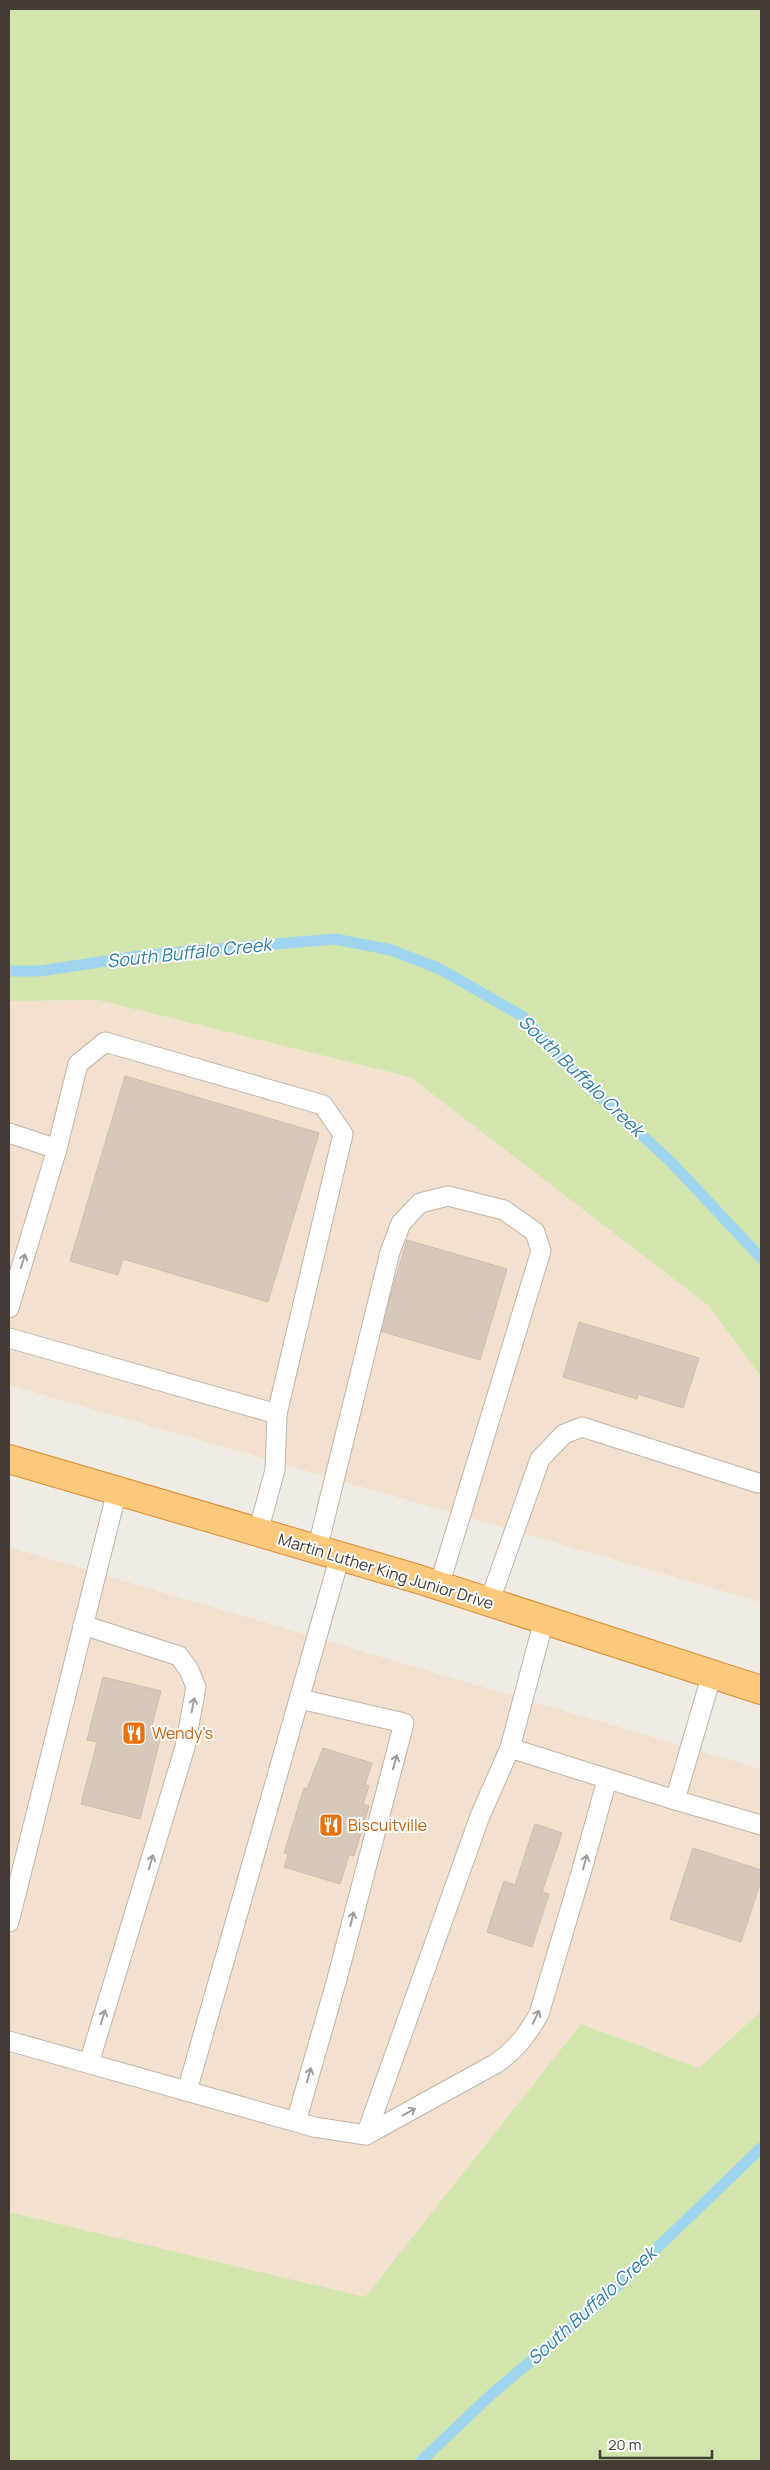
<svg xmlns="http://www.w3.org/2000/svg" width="770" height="2470" font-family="Manrope,sans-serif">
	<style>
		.commercial { fill: #f4e0ce }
		.green { fill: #d1e5ac }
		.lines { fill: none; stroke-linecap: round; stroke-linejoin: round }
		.stream { stroke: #9fd5ee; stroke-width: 11 }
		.building { fill: #d6c9bc; stroke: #cdbdac }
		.service-casing { stroke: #bfb5a9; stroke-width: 21 }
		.trunk-casing { stroke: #da8d35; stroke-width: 30 }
		.service { stroke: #fff; stroke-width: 19 }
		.trunk { stroke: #fcc87b; stroke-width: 28 }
		.oneway { stroke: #a19d9a }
		.labels { text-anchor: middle; stroke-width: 4; stroke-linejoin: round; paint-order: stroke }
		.street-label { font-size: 16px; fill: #433b34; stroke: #fff }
		.food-label { font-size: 16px; fill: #c56008; stroke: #fff; text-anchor: start }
		.water-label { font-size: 18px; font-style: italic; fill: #2e7da4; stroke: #fff }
	</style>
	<rect width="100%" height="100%" fill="#f1ece3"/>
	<g class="commercial">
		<path d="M98 1000 410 1077 709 1306 761 1377V1602L9 1385V1001Z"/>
		<path d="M9 1547 761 1769V2011L699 2068 581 2024 365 2297 9 2212Z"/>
	</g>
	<g class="green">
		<path d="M9 9H761V1377L709 1306 410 1077 98 1000 9 1001Z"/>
		<path d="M761 2011V2461H9V2212L365 2297 581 2024 699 2068Z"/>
	</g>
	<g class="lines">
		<g class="stream">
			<path d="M9 971H40L146 955 335 939 391 950 440 969 522 1016 584 1082 671 1162 761 1258"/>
			<path d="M421 2461 494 2392 600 2303 761 2148"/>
		</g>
	</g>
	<g class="building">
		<path d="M125 1076 319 1133 268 1302 123 1259 118 1275 70 1261Z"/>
		<path d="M407 1240 507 1269 480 1360 380 1331Z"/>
		<path d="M579 1322 699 1358 683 1408 638 1394 637 1399 563 1377Z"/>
		<path d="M103 1677 161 1691 150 1732 161 1735 140 1819 81 1804 97 1742 87 1740Z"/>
		<path d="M323 1748 372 1763 365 1785 369 1786 363 1804 369 1806 354 1856 349 1855 340 1884 284 1867 288 1854 284 1853 304 1788 307 1789Z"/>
		<path d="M535 1824 562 1833 542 1892 549 1894 532 1947 487 1932 504 1881 515 1885Z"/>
		<path d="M693 1848 761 1870V1881L741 1942 670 1919Z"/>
	</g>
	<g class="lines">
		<g class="service-casing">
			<g id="service">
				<path d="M9 1133 57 1149 9 1308"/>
				<path d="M57 1149 78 1064 105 1042 323 1105 343 1134 277 1414"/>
				<path d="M9 1338 277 1414 275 1470 258 1532"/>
				<path d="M317 1550 390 1252 401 1223 420 1203 448 1196 504 1210 535 1232 541 1251 439 1586"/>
				<path d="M489 1603 540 1459 564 1434 582 1427 758 1483"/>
				<path d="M83 1625 179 1656 189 1670 196 1687 185 1747 89 2063"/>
				<path d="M510 1748 675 1800 712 1674"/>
				<path d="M675 1800 761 1825"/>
				<path d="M9 1922 117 1491"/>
				<path d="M9 2041 314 2127 366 2135 480 1816 510 1748 544 1620"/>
				<path d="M187 2091 340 1556"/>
				<path d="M296 2122 337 1979 404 1723 300 1699"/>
				<path d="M366 2135 495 2064C515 2051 527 2035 539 2014L581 1873 607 1780"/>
			</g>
		</g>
		<g class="trunk-casing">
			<path id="trunk" d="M9 1459 418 1579 761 1690"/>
		</g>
		<use href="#service" class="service"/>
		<use href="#trunk" class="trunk"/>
	</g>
	<defs><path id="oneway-shaft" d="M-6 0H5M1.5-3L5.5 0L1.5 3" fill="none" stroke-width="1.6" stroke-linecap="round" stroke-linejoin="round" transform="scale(1.25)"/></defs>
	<g class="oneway">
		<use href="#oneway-shaft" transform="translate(23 1261) rotate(-73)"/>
		<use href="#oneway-shaft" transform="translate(193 1705) rotate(-79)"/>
		<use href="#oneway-shaft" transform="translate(395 1762) rotate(-74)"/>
		<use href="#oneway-shaft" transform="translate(151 1862) rotate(-73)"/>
		<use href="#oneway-shaft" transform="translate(585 1862) rotate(-75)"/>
		<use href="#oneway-shaft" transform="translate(352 1919) rotate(-76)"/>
		<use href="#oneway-shaft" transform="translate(103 2017) rotate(-73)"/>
		<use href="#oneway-shaft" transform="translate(536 2017) rotate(-64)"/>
		<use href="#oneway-shaft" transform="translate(309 2075) rotate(-74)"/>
		<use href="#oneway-shaft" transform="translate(409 2112) rotate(-29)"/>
	</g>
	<defs>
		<g id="restaurant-square" transform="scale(1.25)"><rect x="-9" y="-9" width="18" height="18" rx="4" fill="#e8710a" stroke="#fff"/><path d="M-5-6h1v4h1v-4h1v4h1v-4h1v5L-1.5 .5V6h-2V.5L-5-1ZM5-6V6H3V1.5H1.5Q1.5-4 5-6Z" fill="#fff"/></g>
	</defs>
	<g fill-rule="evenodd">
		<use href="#restaurant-square" x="134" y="1733"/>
		<use href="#restaurant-square" x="331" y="1825"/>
	</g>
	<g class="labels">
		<g class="street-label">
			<text transform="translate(386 1571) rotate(17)" y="6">Martin Luther King Junior Drive</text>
		</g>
		<g class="food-label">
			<text x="152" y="1739">Wendy's</text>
			<text x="348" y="1831">Biscuitville</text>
		</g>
		<g class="water-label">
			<text transform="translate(189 953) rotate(-6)" y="6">South Buffalo Creek</text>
			<text transform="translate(581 1076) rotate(44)" y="6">South Buffalo Creek</text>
			<text transform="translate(592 2306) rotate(-42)" y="6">South Buffalo Creek</text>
		</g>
	</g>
	<rect width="770" height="2470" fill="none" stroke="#433b34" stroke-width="20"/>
	<path d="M600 2450v8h112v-8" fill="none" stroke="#433b34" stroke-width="2.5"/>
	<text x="608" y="2450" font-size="15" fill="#433b34" stroke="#ffffff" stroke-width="4" paint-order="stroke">20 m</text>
</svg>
